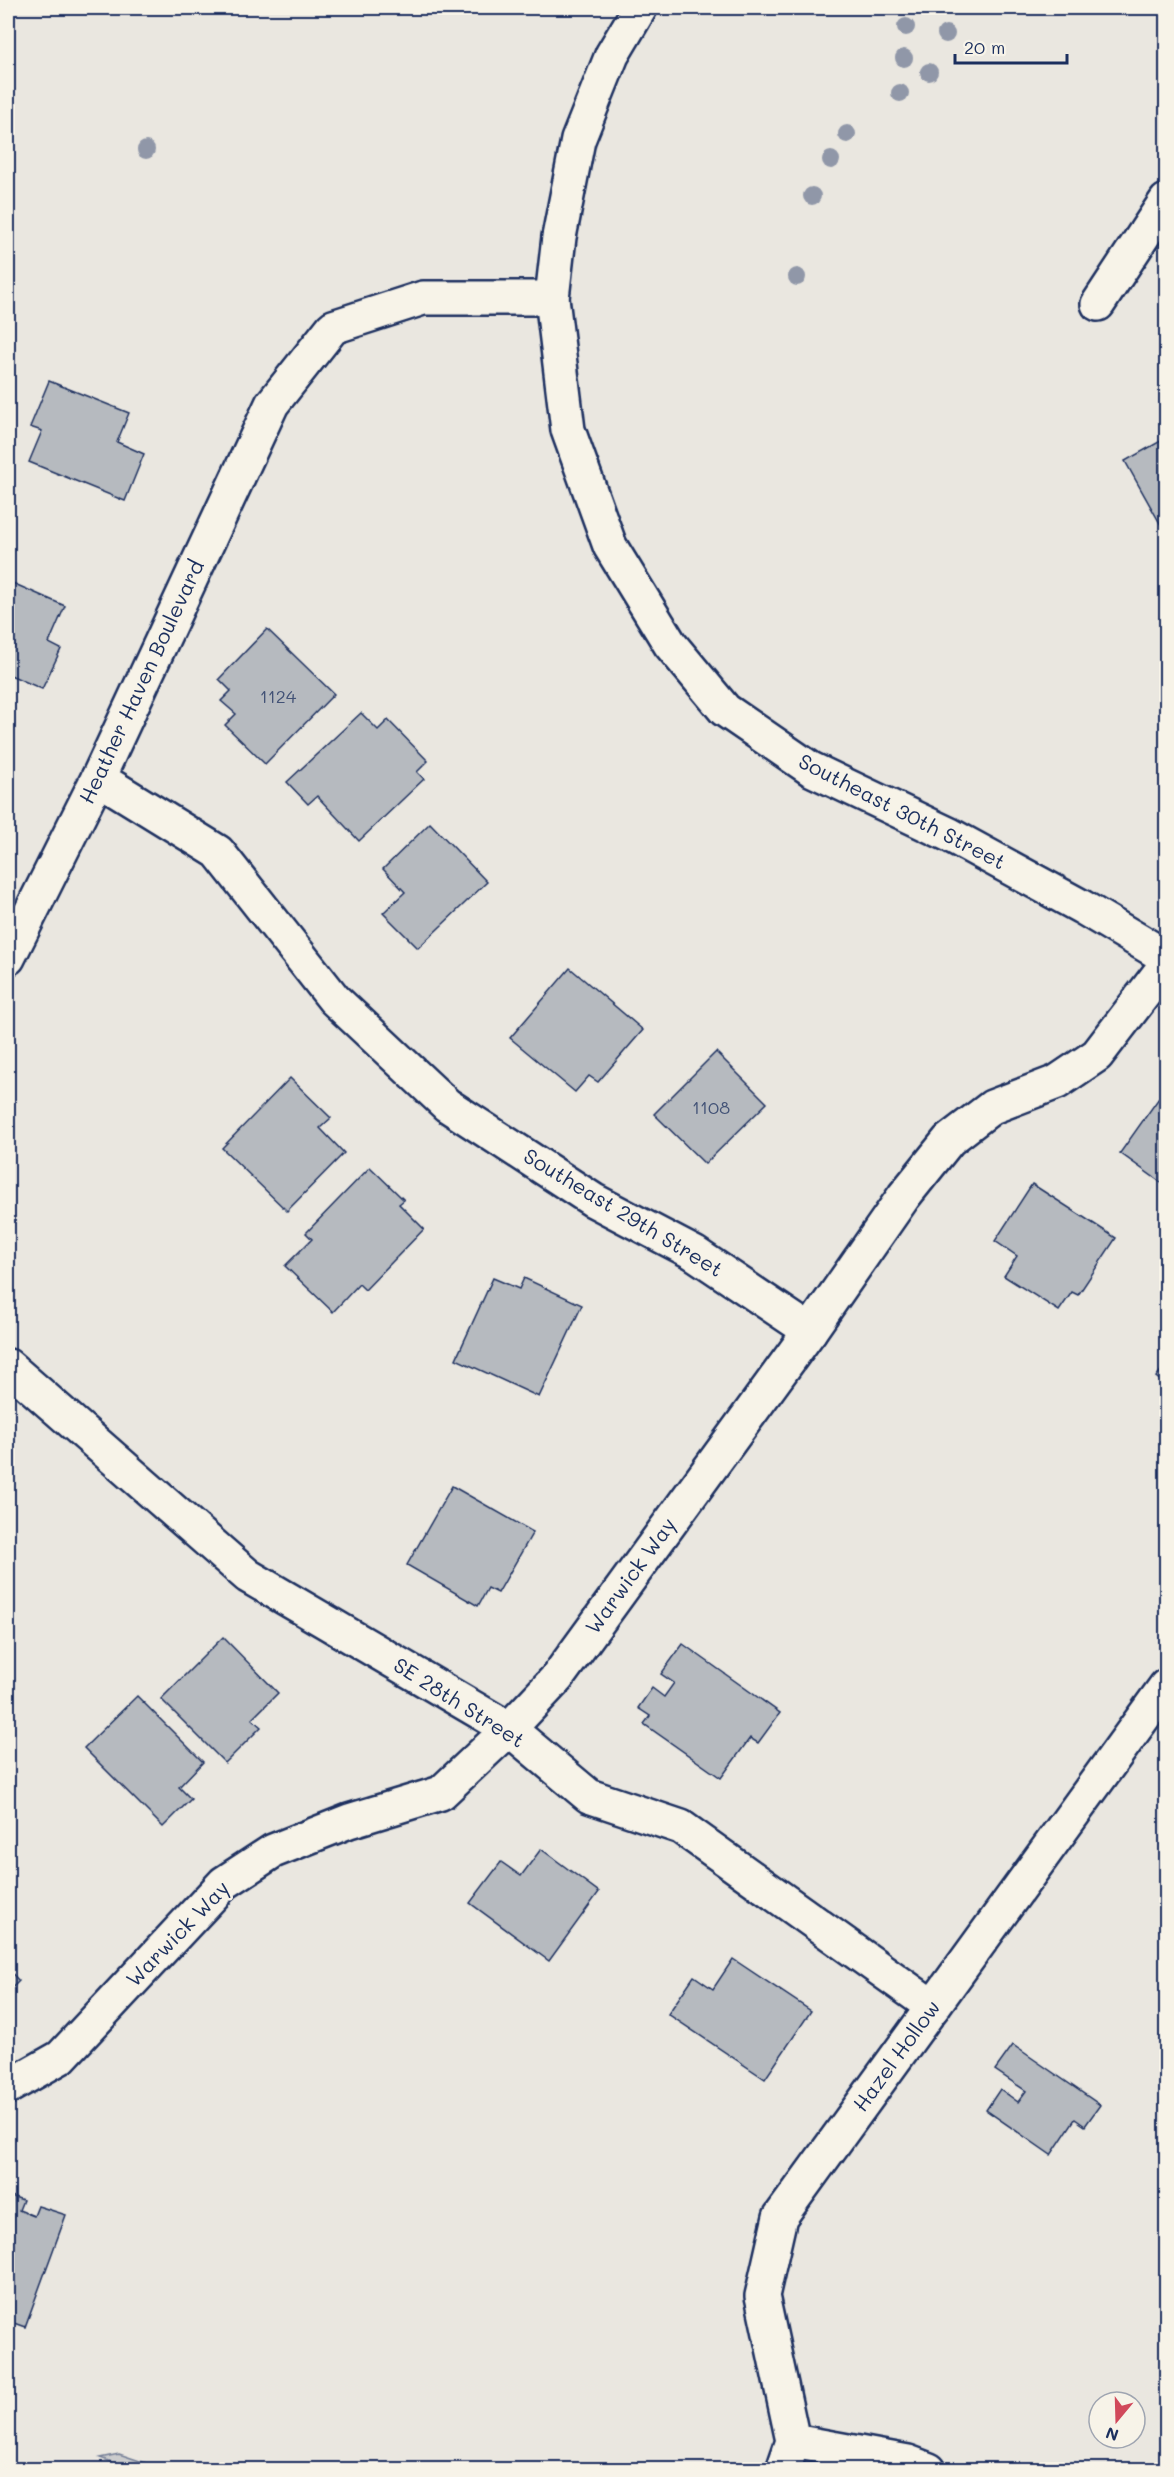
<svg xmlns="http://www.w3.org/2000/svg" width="1174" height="2477" font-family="Mali,sans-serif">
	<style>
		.forest { fill: url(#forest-firs); stroke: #737e96; stroke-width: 1.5 }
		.building { fill: #b6babf; stroke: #1b2f5e; stroke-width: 1.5 }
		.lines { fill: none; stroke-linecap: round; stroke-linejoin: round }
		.minor-casing { stroke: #1b2f5e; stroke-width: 38 }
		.minor { stroke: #f7f3e8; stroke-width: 33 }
		.tree { fill: #9097a8 }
		.labels { text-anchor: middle; stroke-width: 5; stroke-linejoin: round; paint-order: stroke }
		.number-label { font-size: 18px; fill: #425276 }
		.street-label { font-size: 21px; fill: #1b2f5e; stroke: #f7f3e8 }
	</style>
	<defs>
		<pattern id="forest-firs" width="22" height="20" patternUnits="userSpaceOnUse" patternTransform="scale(1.5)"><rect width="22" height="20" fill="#cbcccd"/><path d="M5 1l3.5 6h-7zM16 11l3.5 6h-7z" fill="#aeb0b2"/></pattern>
	</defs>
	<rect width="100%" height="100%" fill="#eae7e0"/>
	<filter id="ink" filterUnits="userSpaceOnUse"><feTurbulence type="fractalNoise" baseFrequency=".0167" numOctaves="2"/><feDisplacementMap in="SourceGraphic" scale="12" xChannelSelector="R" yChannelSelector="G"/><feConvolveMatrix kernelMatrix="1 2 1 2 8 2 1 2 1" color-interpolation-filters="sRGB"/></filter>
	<g filter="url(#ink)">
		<path class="forest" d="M119 2454 164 2469H132L100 2458Z"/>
		<g class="building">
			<path d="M49 381 129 413 117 442 144 454 125 501 29 462 42 431 30 427Z"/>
			<path d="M1166 438V534L1125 461Z"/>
			<path d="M8 581 65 606 49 643 61 649 42 689 8 674Z"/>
			<path d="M267 629 334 694 265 764 225 725 236 714 221 701 231 691 219 679Z"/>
			<path d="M361 713 378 730 388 720 428 761 417 772 424 779 359 841 317 796 308 804 287 782Z"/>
			<path d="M430 823 487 882 418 948 383 913 405 892 383 869Z"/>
			<path d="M570 968 643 1030 598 1082 589 1076 575 1092 510 1038Z"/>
			<path d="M716 1052 767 1103 705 1164 654 1114Z"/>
			<path d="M290 1078 331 1118 320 1128 344 1153 287 1211 222 1148Z"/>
			<path d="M1166 1088V1186L1120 1153Z"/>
			<path d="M370 1167 404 1200 399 1204 424 1229 365 1290 359 1284 333 1312 285 1266 312 1239 306 1233Z"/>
			<path d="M1032 1184 1116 1238 1078 1295 1072 1292 1059 1311 1004 1276 1017 1256 995 1241Z"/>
			<path d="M493 1278 519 1289 524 1278 582 1305 539 1397 456 1359Z"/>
			<path d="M1166 1364V1385L1156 1377Z"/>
			<path d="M452 1486 533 1532 498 1593 488 1588 478 1606 407 1565Z"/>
			<path d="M223 1637 278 1693 252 1719 261 1727 225 1763 161 1699Z"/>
			<path d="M683 1644 780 1713 758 1743 750 1738 721 1778 644 1724 650 1716 638 1708 652 1688 664 1697 674 1683 661 1674Z"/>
			<path d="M137 1696 203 1762 179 1787 191 1799 163 1827 84 1748Z"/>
			<path d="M541 1849 599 1892 549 1961 470 1903 501 1862 521 1876Z"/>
			<path d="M733 1959 811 2011 765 2079 668 2014 694 1976 713 1989Z"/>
			<path d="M8 1969 19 1981 8 1992Z"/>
			<path d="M1013 2045 1100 2105 1085 2126 1075 2119 1051 2155 986 2110 1000 2089 1018 2102 1026 2091 995 2070Z"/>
			<path d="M8 2195 23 2200 19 2210 34 2216 38 2206 66 2215 25 2327 8 2321Z"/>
		</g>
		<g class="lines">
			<g class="minor-casing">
				<g id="minor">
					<path d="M640 8 612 55 578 140 559 237 552 298 568 430 610 546 670 644 725 710 811 769 950 835 1082 907 1166 957"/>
					<path d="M1098 304 1166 201"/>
					<path d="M98 778 218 852 334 999 447 1105 593 1200 694 1253 810 1331"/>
					<path d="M8 958 98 778 272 404 333 327 423 298H552"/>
					<path d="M8 1366 248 1576 509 1729 589 1796 681 1827 933 2007"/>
					<path d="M8 2087 61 2057 224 1883 273 1851 349 1821 441 1793 509 1729 557 1678 810 1331 904 1196 949 1140 992 1107 1057 1082 1097 1055 1166 965"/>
					<path d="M793 2441 908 2462 929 2470"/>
					<path d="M783 2470 793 2441 762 2296 780 2217 1166 1686"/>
				</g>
			</g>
			<use href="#minor" class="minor"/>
		</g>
		<g class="tree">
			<circle cx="906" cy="27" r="9"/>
			<circle cx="946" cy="34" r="9"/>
			<circle cx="904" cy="58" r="9"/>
			<circle cx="929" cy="72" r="9"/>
			<circle cx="900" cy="93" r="9"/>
			<circle cx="847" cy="134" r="9"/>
			<circle cx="146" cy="150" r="9"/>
			<circle cx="831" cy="160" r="9"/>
			<circle cx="812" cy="196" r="9"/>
			<circle cx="797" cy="277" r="9"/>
		</g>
	</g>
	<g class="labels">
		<g class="number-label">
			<text x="278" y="703">1124</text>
			<text x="711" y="1114">1108</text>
		</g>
		<g class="street-label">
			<text transform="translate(142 682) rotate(-65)" y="7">Heather Haven Boulevard</text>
			<text transform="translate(902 812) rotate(27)" y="7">Southeast 30th Street</text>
			<text transform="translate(623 1213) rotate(31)" y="7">Southeast 29th Street</text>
			<text transform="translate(631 1576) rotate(-54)" y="7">Warwick Way</text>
			<text transform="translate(459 1703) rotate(32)" y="7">SE 28th Street</text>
			<text transform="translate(178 1934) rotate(-46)" y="7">Warwick Way</text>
			<text transform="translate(897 2056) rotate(-54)" y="7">Hazel Hollow</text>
		</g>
	</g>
	<rect width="1174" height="2477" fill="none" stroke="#f7f3e8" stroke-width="30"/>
	<rect x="15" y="15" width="1144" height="2447" fill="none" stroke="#1b2f5e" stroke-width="2" filter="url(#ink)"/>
	<g transform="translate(1117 2420) rotate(199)"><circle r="28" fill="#f7f3e8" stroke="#9fa5b1" stroke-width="1.5"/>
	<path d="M0-4.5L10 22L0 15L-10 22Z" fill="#d1495b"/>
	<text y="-9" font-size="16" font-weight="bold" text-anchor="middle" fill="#1b2f5e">N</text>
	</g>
	<path d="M955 54v9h112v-9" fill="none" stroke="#1b2f5e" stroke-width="3"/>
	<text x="964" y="54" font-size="18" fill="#1b2f5e" stroke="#f7f3e8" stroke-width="4.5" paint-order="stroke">20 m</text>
</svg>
